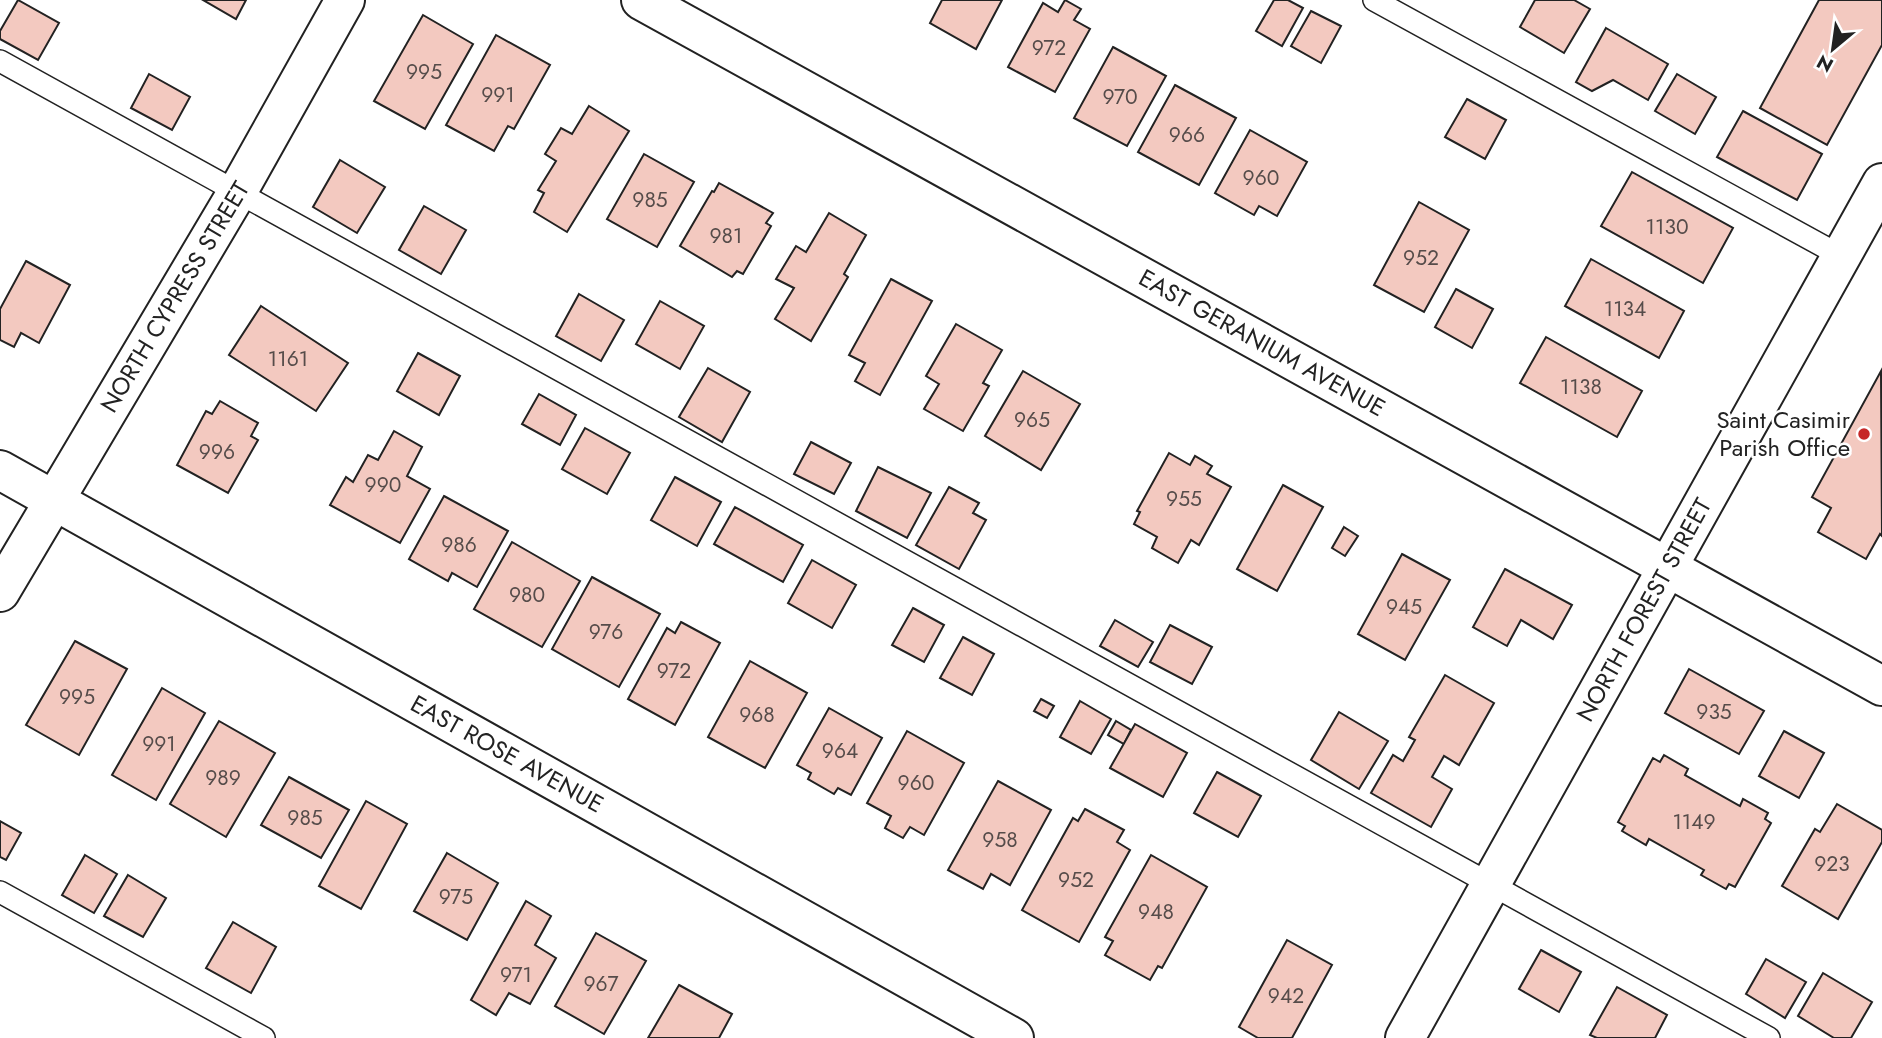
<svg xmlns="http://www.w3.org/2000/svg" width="1882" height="1038" font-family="Jost,sans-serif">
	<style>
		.building { fill: #f3c9c0; stroke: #222; stroke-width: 2 }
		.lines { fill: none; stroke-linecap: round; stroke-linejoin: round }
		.lane-casing { stroke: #222; stroke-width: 24 }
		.street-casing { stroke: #222; stroke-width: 42 }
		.secondary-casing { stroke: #222; stroke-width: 42 }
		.lane { stroke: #fff; stroke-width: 21 }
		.street { stroke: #fff; stroke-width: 38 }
		.secondary { stroke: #fff; stroke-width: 38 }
		.poi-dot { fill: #c62828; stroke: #fff; stroke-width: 2.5 }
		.labels { text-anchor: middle; stroke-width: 5; stroke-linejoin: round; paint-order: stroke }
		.number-label { font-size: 21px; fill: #564c4a }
		.street-label { font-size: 24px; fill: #222; stroke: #fff }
		.poi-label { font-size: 24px; fill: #222; stroke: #fff; text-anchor: end }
	</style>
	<rect width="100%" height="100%" fill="#fff"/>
	<g class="building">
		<path d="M18 0 59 23 38 60 0 39V31Z"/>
		<path d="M203 0H246L236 19Z"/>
		<path d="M942 0H1002L976 49 930 23Z"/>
		<path d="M1065 0 1081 9 1074 20 1090 29 1055 92 1008 67 1043 3 1058 12Z"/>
		<path d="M1274 0H1288L1303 8 1282 46 1256 31Z"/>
		<path d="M1535 0H1574L1590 9 1564 53 1520 27Z"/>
		<path d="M1819 0H1882V45L1827 145 1760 108Z"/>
		<path d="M1311 11 1341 26 1321 63 1291 46Z"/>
		<path d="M423 15 473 44 425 129 374 101Z"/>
		<path d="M1606 28 1668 64 1648 100 1613 80 1592 91 1576 82Z"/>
		<path d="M496 35 550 65 514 129 508 126 494 151 446 125Z"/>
		<path d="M1113 47 1166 76 1127 146 1074 118Z"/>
		<path d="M149 74 190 97 172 130 131 108Z"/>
		<path d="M1677 74 1716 97 1695 134 1655 111Z"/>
		<path d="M1175 85 1236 118 1199 185 1138 152Z"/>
		<path d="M1467 99 1506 120 1485 159 1445 137Z"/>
		<path d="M589 106 629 131 567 232 534 212 544 193 538 190 556 161 545 154 561 128 572 134Z"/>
		<path d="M1743 111 1822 154 1797 200 1717 157Z"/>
		<path d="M1250 130 1307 162 1277 216 1259 206 1254 215 1215 193Z"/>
		<path d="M644 154 694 182 657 247 607 219Z"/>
		<path d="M340 160 385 187 357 233 313 207Z"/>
		<path d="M1632 172 1733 228 1703 283 1601 226Z"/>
		<path d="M719 183 773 213 766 223 771 226 743 274 737 271 732 277 680 246 712 191 714 192Z"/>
		<path d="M1419 202 1469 230 1424 312 1374 285Z"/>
		<path d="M424 206 466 230 441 274 399 250Z"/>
		<path d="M829 213 866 235 844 274 848 277 811 341 775 319 794 288 776 279 796 246 806 252Z"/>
		<path d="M1591 259 1684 311 1659 358 1565 306Z"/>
		<path d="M26 261 70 285 39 343 21 333 14 347 0 340V309Z"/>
		<path d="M891 279 932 301 880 395 855 381 865 363 849 355Z"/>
		<path d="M1456 289 1493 309 1472 348 1435 327Z"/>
		<path d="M579 294 624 320 601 361 556 336Z"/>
		<path d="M660 301 704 326 680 369 636 344Z"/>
		<path d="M261 306 348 363 316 411 229 355Z"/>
		<path d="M956 324 1002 350 983 383 989 386 963 431 924 409 939 384 926 376Z"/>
		<path d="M1546 337 1642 391 1617 437 1520 383Z"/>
		<path d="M418 353 460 376 439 415 397 391Z"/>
		<path d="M708 368 750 392 722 442 679 417Z"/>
		<path d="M1023 371 1080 404 1041 470 985 436Z"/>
		<path d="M1881 371 1882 536 1880 534 1866 559 1818 532 1831 508 1812 497Z"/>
		<path d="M539 394 576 415 560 445 522 424Z"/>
		<path d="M220 401 258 423 251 436 258 440 228 493 177 465 206 411 212 414Z"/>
		<path d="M585 428 630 453 607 494 562 469Z"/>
		<path d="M394 431 422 447 407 476 430 489 400 543 330 505 346 477 353 482 368 455 378 460Z"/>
		<path d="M811 442 851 463 834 494 794 474Z"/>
		<path d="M1169 453 1190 465 1195 456 1212 466 1207 474 1231 487 1199 545 1191 540 1178 563 1152 548 1157 537 1134 524 1140 512 1137 511Z"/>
		<path d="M878 467 931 493 907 538 856 511Z"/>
		<path d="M675 477 721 502 697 546 651 520Z"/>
		<path d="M1283 485 1323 507 1277 591 1237 569Z"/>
		<path d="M949 487 979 503 973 513 986 520 959 569 916 545Z"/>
		<path d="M444 496 508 531 477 587 452 573 448 581 409 559Z"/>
		<path d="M735 507 803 545 783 582 714 544Z"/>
		<path d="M1344 527 1358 536 1345 556 1332 548Z"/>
		<path d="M512 542 580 581 542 647 474 609Z"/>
		<path d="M1402 554 1450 580 1405 660 1358 634Z"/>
		<path d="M812 560 856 585 832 628 788 603Z"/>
		<path d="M1505 569 1572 605 1553 639 1521 620 1507 646 1473 627Z"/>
		<path d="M592 577 660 614 619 687 552 649Z"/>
		<path d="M913 608 944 625 924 662 892 645Z"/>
		<path d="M1115 620 1153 642 1138 667 1100 646Z"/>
		<path d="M681 622 720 643 675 725 628 699 667 628 675 633Z"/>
		<path d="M1170 625 1212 647 1192 684 1150 662Z"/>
		<path d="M963 637 994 654 972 695 940 678Z"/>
		<path d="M75 641 127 669 79 755 26 725Z"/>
		<path d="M750 661 807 693 765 768 708 737Z"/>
		<path d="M1689 669 1764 711 1739 754 1665 713Z"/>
		<path d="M1445 675 1494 703 1459 765 1444 756 1432 777 1452 789 1431 827 1371 793 1393 755 1403 761 1415 740 1409 737Z"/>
		<path d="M162 688 205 713 156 800 112 775Z"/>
		<path d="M1041 699 1054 706 1047 718 1034 711Z"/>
		<path d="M1080 701 1111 719 1091 754 1060 737Z"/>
		<path d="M829 708 882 738 851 795 838 788 834 794 808 779 811 773 797 765Z"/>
		<path d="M1339 712 1388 741 1359 789 1311 760Z"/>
		<path d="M219 721 275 753 226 837 170 804Z"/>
		<path d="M1116 721 1131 730 1124 744 1108 735Z"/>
		<path d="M1135 724 1187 753 1163 797 1110 768Z"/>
		<path d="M907 731 964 763 924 835 910 827 903 838 885 828 891 816 867 803Z"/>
		<path d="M1784 731 1824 753 1799 798 1759 776Z"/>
		<path d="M1664 755 1688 769 1685 775 1740 806 1743 799 1768 813 1765 819 1771 823 1735 887 1729 884 1726 889 1701 875 1704 870 1649 839 1646 845 1622 831 1625 826 1618 822 1653 758 1660 762Z"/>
		<path d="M1217 772 1261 796 1238 837 1194 813Z"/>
		<path d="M289 777 349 810 321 858 261 825Z"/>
		<path d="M998 781 1051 810 1010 885 991 874 983 889 948 870Z"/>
		<path d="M366 801 407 824 361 909 319 886Z"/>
		<path d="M1837 804 1882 830V842L1838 919 1782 886 1815 829 1820 832Z"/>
		<path d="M1085 809 1124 830 1117 842 1130 850 1079 942 1022 910 1073 818 1078 821Z"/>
		<path d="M0 821 21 833 6 860 0 857Z"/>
		<path d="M447 853 498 883 467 940 414 911Z"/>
		<path d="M85 855 117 874 94 913 62 895Z"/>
		<path d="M1151 855 1207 887 1162 968 1158 966 1150 980 1105 955 1113 941 1105 937Z"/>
		<path d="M128 875 166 898 143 937 104 916Z"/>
		<path d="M526 901 551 916 535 945 556 958 530 1004 509 993 496 1015 471 1000Z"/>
		<path d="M233 922 276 947 251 993 206 968Z"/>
		<path d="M596 933 646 961 604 1034 555 1006Z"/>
		<path d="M1287 940 1332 965 1292 1038H1258L1239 1027Z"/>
		<path d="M1541 950 1581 972 1559 1012 1519 989Z"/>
		<path d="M1766 959 1806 982 1785 1018 1746 994Z"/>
		<path d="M1823 973 1872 1002 1851 1038H1834L1798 1016Z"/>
		<path d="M679 985 732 1014 719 1038H648Z"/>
		<path d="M1617 987 1667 1015 1655 1038H1597L1590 1035Z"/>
	</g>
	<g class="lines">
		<g class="lane-casing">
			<g id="lane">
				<path d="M1374 0 1841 256"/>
				<path d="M0 61 1769 1038"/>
				<path d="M0 892 264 1038"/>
			</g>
		</g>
		<g class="street-casing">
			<g id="street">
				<path d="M641 0 1882 686"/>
				<path d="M0 470 1014 1038"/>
				<path d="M0 592 238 191 345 0"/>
			</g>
		</g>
		<g class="secondary-casing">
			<path id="secondary" d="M1405 1038 1882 183"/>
		</g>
		<use href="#lane" class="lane"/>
		<use href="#street" class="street"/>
		<use href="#secondary" class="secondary"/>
	</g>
	<circle class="poi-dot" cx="1864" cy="434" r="7"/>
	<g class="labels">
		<g class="number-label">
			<text x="1049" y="55">972</text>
			<text x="424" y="79">995</text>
			<text x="498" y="102">991</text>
			<text x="1120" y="104">970</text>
			<text x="1187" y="142">966</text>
			<text x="1261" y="185">960</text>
			<text x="650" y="207">985</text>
			<text x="1667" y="234">1130</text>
			<text x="726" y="243">981</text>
			<text x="1421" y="265">952</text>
			<text x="1625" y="316">1134</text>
			<text x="288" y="366">1161</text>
			<text x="1581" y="394">1138</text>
			<text x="1032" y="427">965</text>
			<text x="217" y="459">996</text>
			<text x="383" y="492">990</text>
			<text x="1184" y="506">955</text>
			<text x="459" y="552">986</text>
			<text x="527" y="602">980</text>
			<text x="1404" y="614">945</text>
			<text x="606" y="639">976</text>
			<text x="674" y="678">972</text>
			<text x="77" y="704">995</text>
			<text x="1714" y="719">935</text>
			<text x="757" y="722">968</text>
			<text x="159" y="751">991</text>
			<text x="840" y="758">964</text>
			<text x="223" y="785">989</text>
			<text x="916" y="790">960</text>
			<text x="305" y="825">985</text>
			<text x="1694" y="829">1149</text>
			<text x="1000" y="847">958</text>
			<text x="1832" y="871">923</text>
			<text x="1076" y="887">952</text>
			<text x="456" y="904">975</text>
			<text x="1156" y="919">948</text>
			<text x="516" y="982">971</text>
			<text x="601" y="991">967</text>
			<text x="1286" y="1003">942</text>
		</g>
		<g class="street-label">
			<text transform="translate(175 297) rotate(-59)" y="8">NORTH CYPRESS STREET</text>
			<text transform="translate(1262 343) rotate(29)" y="8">EAST GERANIUM AVENUE</text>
			<text transform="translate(1644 610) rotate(-61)" y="8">NORTH FOREST STREET</text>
			<text transform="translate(507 754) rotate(29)" y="8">EAST ROSE AVENUE</text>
		</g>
		<g class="poi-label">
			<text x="1850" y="428">Saint Casimir<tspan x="1850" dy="28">Parish Office</tspan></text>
		</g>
	</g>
	<g transform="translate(1833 49) rotate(209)" stroke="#ffffff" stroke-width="5" paint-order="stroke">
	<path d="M0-5L12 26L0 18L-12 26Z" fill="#222222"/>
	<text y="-10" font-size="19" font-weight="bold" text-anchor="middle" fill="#222222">N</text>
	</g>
</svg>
